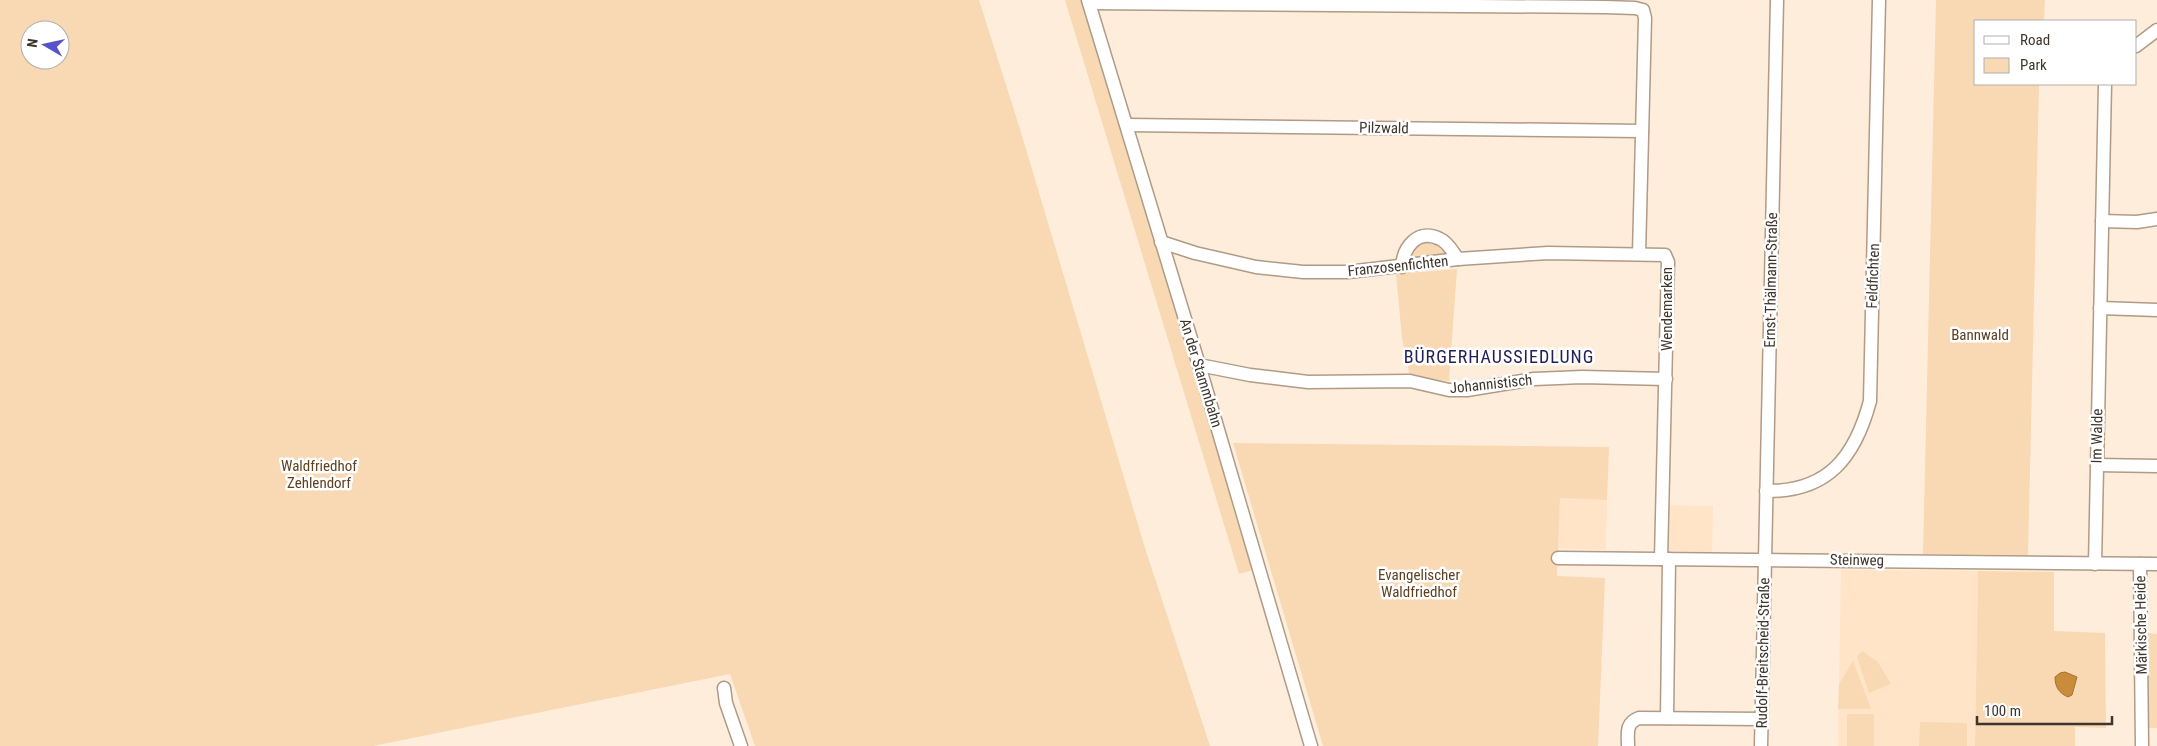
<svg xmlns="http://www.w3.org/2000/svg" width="2157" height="746" font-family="'Roboto Condensed',sans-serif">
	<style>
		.built { fill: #ffe4c7 }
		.green { fill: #f9d8b4; fill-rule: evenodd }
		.water { fill: #ca8b3b; stroke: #a07237 }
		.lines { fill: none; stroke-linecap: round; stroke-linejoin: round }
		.minor-casing { stroke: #af9b86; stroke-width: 15 }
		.minor { stroke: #fff; stroke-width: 12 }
		.labels { text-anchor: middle; stroke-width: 5; stroke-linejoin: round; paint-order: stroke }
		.street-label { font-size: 15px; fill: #3e362d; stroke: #fff }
		.park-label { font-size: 15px; fill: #5c4120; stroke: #fff }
		.quarter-label { font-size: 18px; letter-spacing: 1px; fill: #23215a; stroke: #fff }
	</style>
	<rect width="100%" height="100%" fill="#feeddb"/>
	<g class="built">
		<path d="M1560 498 1607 500 1606 550 1558 548Z"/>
		<path d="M1668 505 1713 506 1712 552 1667 551Z"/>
		<path d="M1841 570 1978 571 1975 746H1838Z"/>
	</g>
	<g class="green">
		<path d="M0 0H979L1020 129 1145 548 1210 746H755L730 674 373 746H0ZM30 30H60V60H30Z"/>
		<path d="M1065 0H1088L1259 568 1239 574Z"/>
		<path d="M1936 0H2045L2044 21H1976V84H2039L2028 555 1923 554Z"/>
		<path d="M1422 242 1441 243 1449 255 1405 261V256Z"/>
		<path d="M1457 269 1449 381 1410 377 1402 338 1396 274Z"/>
		<path d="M1233 443 1609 447 1607 500 1560 498 1557 576 1605 578 1598 746H1323Z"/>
		<path d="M1978 571 2054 572V631L2105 633 2106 728 2075 727V746H1975Z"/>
		<path d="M2146 633 2157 634V728H2148Z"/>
		<path d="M1862 651 1878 662 1891 684 1869 693 1857 657Z"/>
		<path d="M1853 661 1871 709H1838L1839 684Z"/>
		<rect x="1847" y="714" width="27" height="32"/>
		<path d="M1920 722 1967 723V746H1919Z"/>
	</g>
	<path class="water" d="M2065 672 2077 677 2072 695 2068 697C2059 693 2055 687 2055 677L2060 673Z"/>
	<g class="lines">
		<g class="minor-casing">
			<g id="minor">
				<path d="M1088 0 1199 365 1311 746"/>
				<path d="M1089 3 1605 7 1635 8 1643 10 1645 18 1639 254"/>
				<path d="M2136 46 2157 30"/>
				<path d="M1127 125 1642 131"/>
				<path d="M2102 221 2137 222 2157 219"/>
				<path d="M1161 242 1195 253 1256 267 1303 272H1348L1458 259 1548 253 1665 255 1668 262 1661 559"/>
				<path d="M1402 267C1403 247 1418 228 1440 239 1449 243 1453 253 1458 259"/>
				<path d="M2100 308 2157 310"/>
				<path d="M1199 365 1250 375 1308 382 1410 381 1449 390H1467L1534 379 1582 377 1666 379"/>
				<path d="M2097 465 2157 466"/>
				<path d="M1766 491C1828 492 1855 457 1870 401L1879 0"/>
				<path d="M1558 558 2157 564"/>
				<path d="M2095 564 2105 84"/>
				<path d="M2140 564 2142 746"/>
				<path d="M724 688 726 703 741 746"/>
				<path d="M1667 718 1669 559"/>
				<path d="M1628 746C1628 734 1625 723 1639 718L1761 719"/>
				<path d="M1761 746 1777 0"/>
			</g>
		</g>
		<use href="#minor" class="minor"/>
	</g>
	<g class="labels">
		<g class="street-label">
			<text transform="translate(1384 128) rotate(1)" y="5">Pilzwald</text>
			<text transform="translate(1398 266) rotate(-6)" y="5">Franzosenfichten</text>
			<text transform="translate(1873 276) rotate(-88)" y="5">Feldfichten</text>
			<text transform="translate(1771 280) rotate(-89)" y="5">Ernst-Thälmann-Straße</text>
			<text transform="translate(1667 309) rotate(-90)" y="5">Wendemarken</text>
			<text transform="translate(1201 373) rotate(73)" y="5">An der Stammbahn</text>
			<text transform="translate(1491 384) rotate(-6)" y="5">Johannistisch</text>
			<text transform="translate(2097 436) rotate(-89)" y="5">Im Walde</text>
			<text transform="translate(1857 560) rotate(1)" y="5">Steinweg</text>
			<text transform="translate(2141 625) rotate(-91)" y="5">Märkische Heide</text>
			<text transform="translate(1763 653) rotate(-89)" y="5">Rudolf-Breitscheid-Straße</text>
		</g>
		<g class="park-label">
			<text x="1980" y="340">Bannwald</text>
			<text x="319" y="471">Waldfriedhof<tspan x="319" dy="17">Zehlendorf</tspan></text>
			<text x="1419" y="580">Evangelischer<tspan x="1419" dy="17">Waldfriedhof</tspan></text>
		</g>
		<g class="quarter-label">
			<text x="1499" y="363">BÜRGERHAUSSIEDLUNG</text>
		</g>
	</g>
	<rect x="1974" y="20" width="162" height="65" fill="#ffffff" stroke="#b2afab"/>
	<rect x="1984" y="36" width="25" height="8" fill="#ffffff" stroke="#b2afab"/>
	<text x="2020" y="45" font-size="15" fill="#3e362d">Road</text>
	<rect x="1984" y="58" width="25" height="15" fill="#f9d8b4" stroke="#b2afab"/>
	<text x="2020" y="70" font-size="15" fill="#3e362d">Park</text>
	<g transform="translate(45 45) rotate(279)"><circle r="24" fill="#ffffff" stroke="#b2afab"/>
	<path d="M0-4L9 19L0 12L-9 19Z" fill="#5752c9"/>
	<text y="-8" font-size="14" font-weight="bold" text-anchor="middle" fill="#3e362d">N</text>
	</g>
	<path d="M1977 716v8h135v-8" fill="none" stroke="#3e362d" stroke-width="2.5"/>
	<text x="1984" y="716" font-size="15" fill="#3e362d" stroke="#ffffff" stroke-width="4" paint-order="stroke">100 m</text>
</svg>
